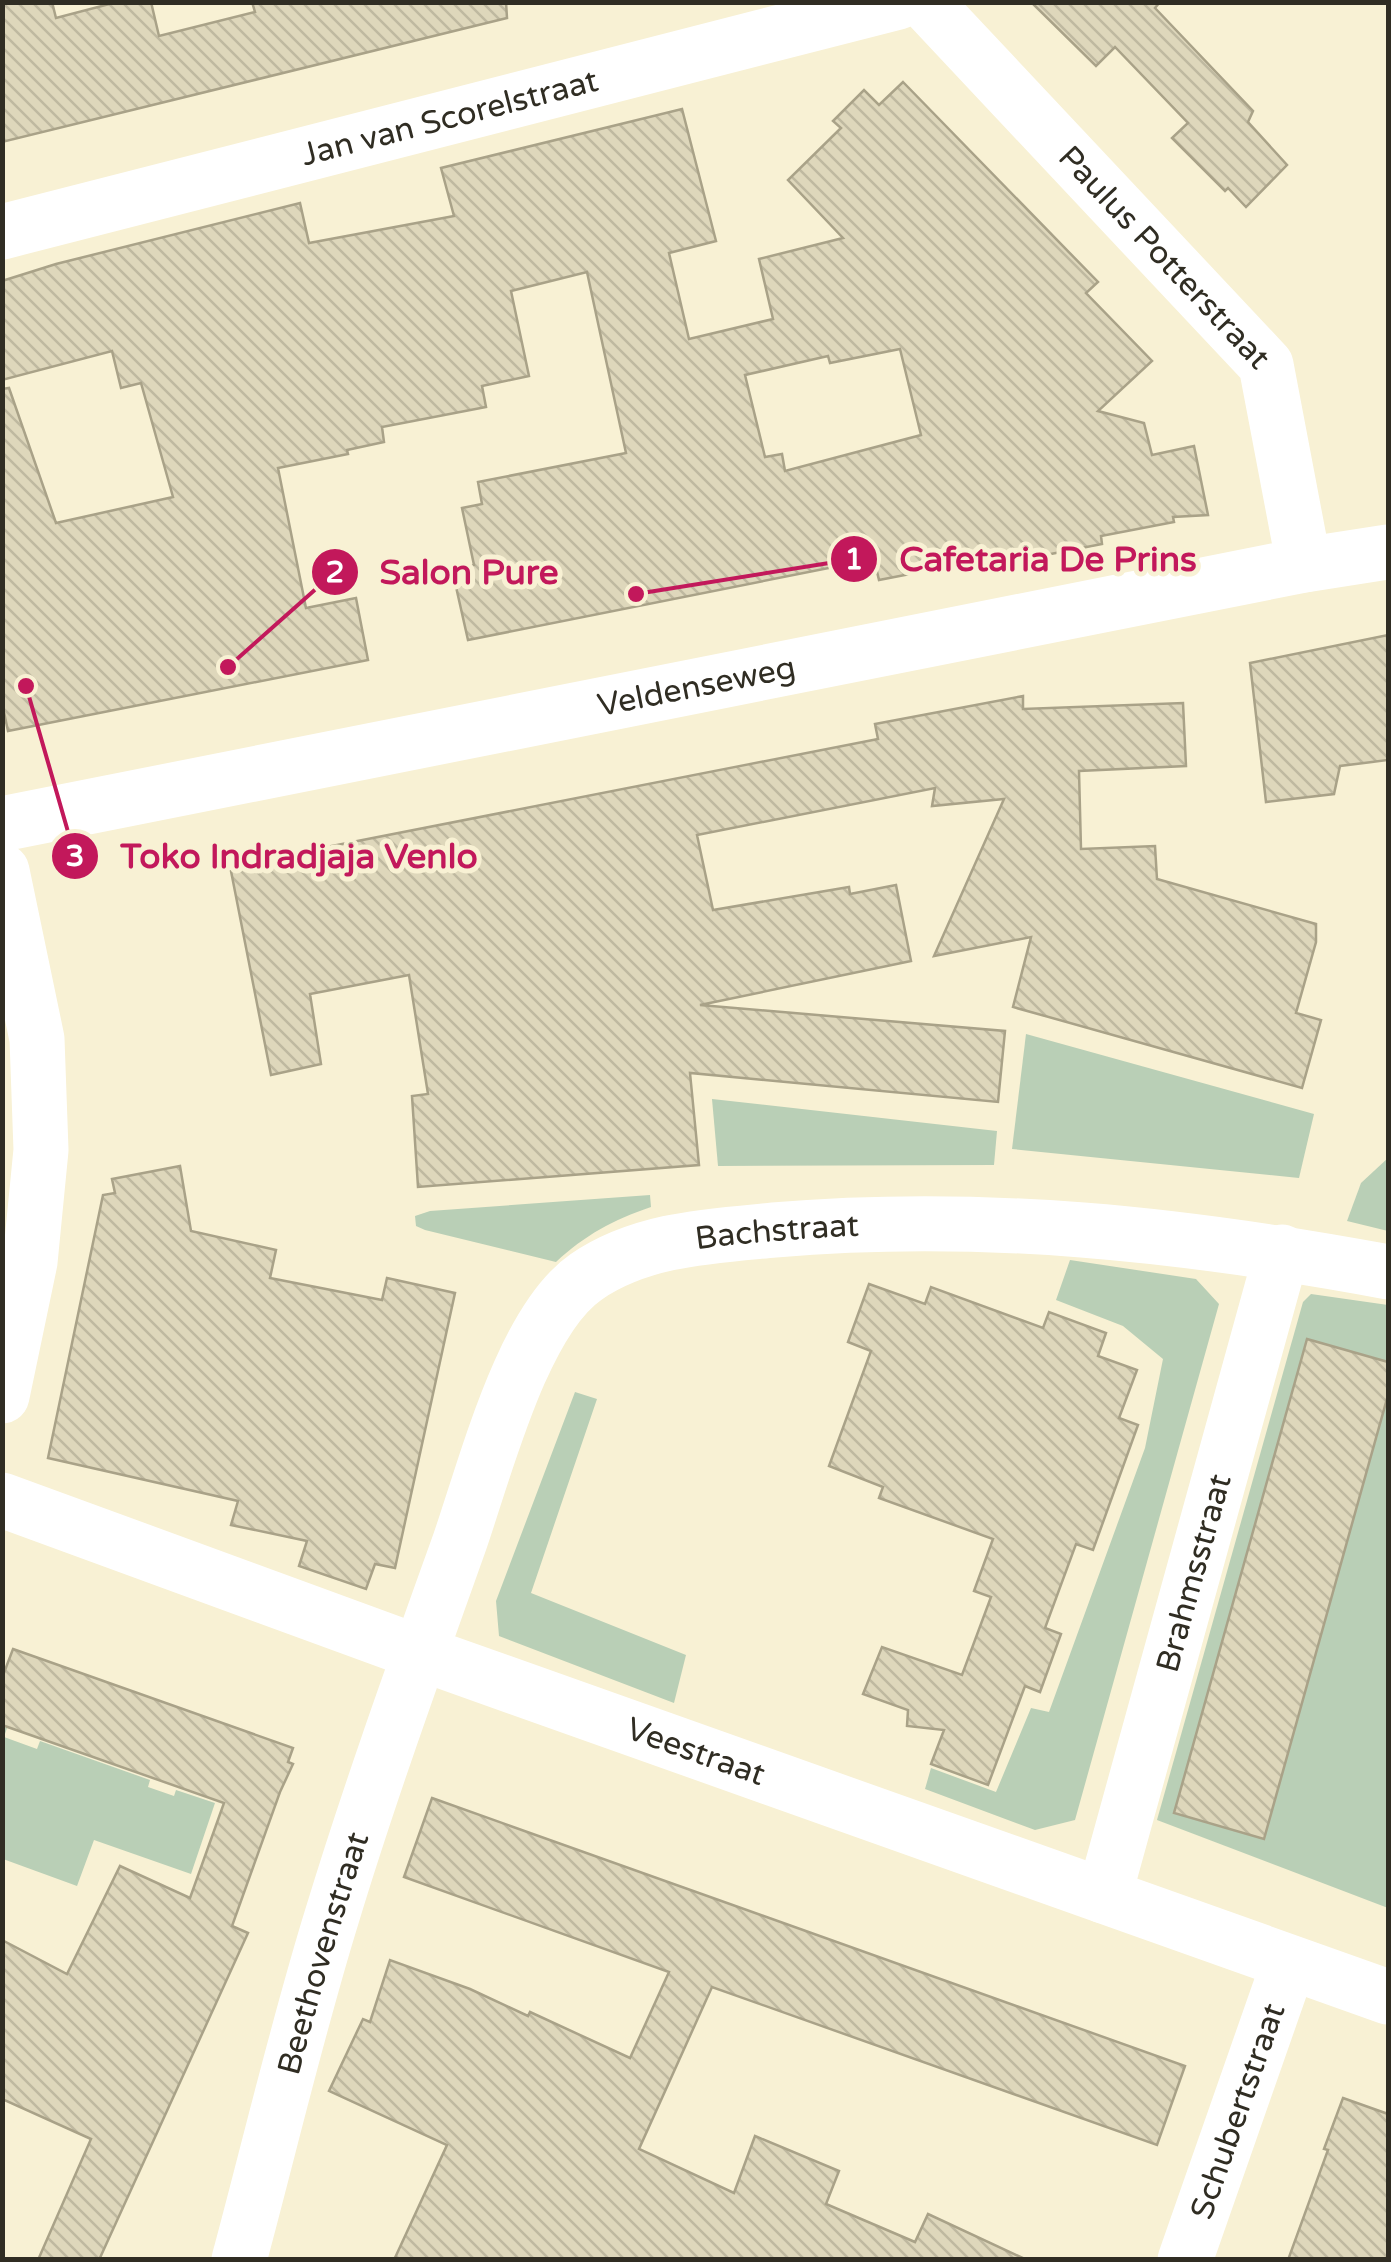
<svg xmlns="http://www.w3.org/2000/svg" width="1391" height="2262" font-family="'Varela Round',sans-serif">
	<style>
		.grass { fill: #b9cfb6 }
		.building { fill: url(#building-back-hatch); stroke: #a9a288; stroke-width: 2.5; fill-rule: evenodd }
		.lines { fill: none; stroke-linecap: round; stroke-linejoin: round }
		.minor { stroke: #fff; stroke-width: 55 }
		.tertiary { stroke: #fff; stroke-width: 55 }
		.labels { text-anchor: middle; stroke-width: 10; stroke-linejoin: round; paint-order: stroke }
		.street-label { font-size: 32px; fill: #302d23; stroke: #f8f1d4 }
		.leader { fill: none; stroke: #c2185b; stroke-width: 4 }
		.callout-dot { fill: #c2185b; stroke: #f8f1d4; stroke-width: 4 }
		.mark-label { font-size: 30px; text-anchor: middle; font-weight: bold; fill: #fff }
		.callout-label { font-size: 35px; text-anchor: middle; font-weight: bold; fill: #c2185b; stroke: #f8f1d4; stroke-width: 10; stroke-linejoin: round; paint-order: stroke }
	</style>
	<defs>
		<pattern id="building-back-hatch" width="6" height="6" patternUnits="userSpaceOnUse" patternTransform="scale(2.5)"><rect width="6" height="6" fill="#ded7bb"/><path d="M-1 5l2 2M0 0l6 6M5-1l2 2" fill="none" stroke="#bfb9a0"/></pattern>
	</defs>
	<rect width="100%" height="100%" fill="#f8f1d4"/>
	<g class="grass">
		<path d="M1026 1034 1314 1114 1299 1178 1012 1149Z"/>
		<path d="M712 1099 997 1131 994 1165 718 1166Z"/>
		<path d="M1388 1158V1231L1347 1221 1361 1183Z"/>
		<path d="M650 1195 651 1207C613 1220 585 1235 556 1262L425 1230 416 1226 415 1216 430 1211Z"/>
		<path d="M1070 1260 1196 1279 1219 1304 1075 1820 1035 1830 925 1789 931 1768 996 1792 1031 1708 1049 1712 1145 1448 1163 1359 1123 1326 1056 1300Z"/>
		<path d="M1311 1294 1388 1305V1908L1157 1820 1303 1302Z"/>
		<path d="M575 1392 597 1399 531 1593 686 1655 674 1703 499 1636 496 1601Z"/>
		<path d="M2 1727 7 1728 4 1737 37 1749 40 1741 150 1780 148 1787 174 1796 176 1790 215 1803 191 1874 94 1840 77 1886 3 1859Z"/>
	</g>
	<g class="building">
		<path d="M2 2H52L56 18 117 2H151L159 36 255 12 252 2H506L507 18 2 142Z"/>
		<path d="M1031 2H1160L1155 8 1253 111 1248 122 1287 165 1246 207 1228 188 1225 191 1172 138 1188 123 1115 47 1096 66Z"/>
		<path d="M903 82 1098 282 1086 293 1152 361 1098 411 1144 423 1152 455 1194 446 1208 515 1173 517 1174 522 1101 536 1102 544 1025 559 1023 552 879 580 874 559 468 640 452 569 474 565 462 508 482 504 478 482 626 453 587 272 511 291 529 376 482 386 486 407 382 427 384 442 347 450 348 454 278 468 306 608 356 598 368 660 8 731 2 703V389L9 388 56 523 173 497 141 383 121 388 112 351 2 380V281L56 264 300 203 309 243 454 216 441 168 682 109 716 241 669 253 689 339 773 319 759 259 843 238 788 180 841 128 833 121 864 90 879 105ZM900 349 921 435 785 471 782 454 765 457 745 375 828 356 830 363Z"/>
		<path d="M1388 635V760L1340 766 1334 794 1266 802 1250 663Z"/>
		<path d="M1023 696V709L1183 703 1186 766 1079 771 1081 849 1155 846 1157 879 1316 924V942L1296 1013 1321 1020 1302 1088 1013 1007 1031 937 934 956 1004 799 932 806 935 788 697 835 713 910 849 887 850 894 896 885 911 961 700 1005 1005 1031 998 1102 690 1073 699 1165 418 1187 412 1096 428 1094 409 975 310 994 321 1064 271 1075 230 866 878 739 875 724Z"/>
		<path d="M180 1166 191 1231 276 1250 270 1278 382 1300 387 1278 455 1293 395 1568 375 1564 366 1589 299 1566 307 1541 231 1525 238 1501 48 1458 103 1195 115 1193 112 1179Z"/>
		<path d="M869 1284 925 1304 931 1287 1043 1328 1049 1312 1106 1333 1098 1356 1137 1370 1119 1418 1138 1425 1093 1550 1076 1544 1045 1628 1061 1634 1040 1692 1025 1686 988 1785 931 1764 944 1730 907 1726 908 1710 863 1694 882 1647 962 1675 991 1597 974 1591 993 1539 879 1498 883 1487 829 1466 871 1351 848 1342Z"/>
		<path d="M1307 1339 1388 1362V1395L1264 1839 1174 1813Z"/>
		<path d="M13 1649 293 1748 288 1762 293 1764 280 1792 232 1926 248 1933 99 2260H38L91 2139 2 2099V1940L67 1974 120 1866 190 1898 224 1803 2 1725V1678Z"/>
		<path d="M432 1798 1185 2066 1157 2145 712 1987 639 2149 734 2193 755 2136 839 2171 826 2204 915 2242 928 2214 1027 2260H394L447 2145 329 2091 363 2019 370 2022 390 1960 470 1989 528 2016 530 2012 630 2058 669 1972 404 1877Z"/>
		<path d="M1343 2098 1388 2114V2260H1288L1328 2150 1324 2149Z"/>
	</g>
	<g class="lines">
		<g class="minor">
			<path id="s1" d="M925 2 1266 365 1304 565"/>
			<path id="s2" d="M2 232 898 2"/>
			<path d="M2 871 37 1039 41 1150 30 1262 2 1396"/>
			<path id="s3" d="M2 1500 420 1653 1388 1997"/>
			<path id="s4" d="M1104 1896 1282 1252"/>
			<path id="s5" d="M239 2260C270 2145 297 2029 332 1916 370 1791 415 1667 459 1544 485 1470 522 1321 586 1277 641 1239 710 1236 774 1230 983 1212 1183 1234 1388 1272"/>
			<path id="s6" d="M1185 2260 1289 1963"/>
		</g>
		<path class="tertiary" id="s7" d="M2 824 1304 565 1388 552"/>
	</g>
	<g class="labels">
		<g class="street-label">
			<text dy="11" stroke="none"><textPath href="#s2" startOffset="462">Jan van Scorelstraat</textPath></text>
			<text dy="11" stroke="none"><textPath href="#s1" startOffset="350">Paulus Potterstraat</textPath></text>
			<text dy="11" stroke="none"><textPath href="#s7" startOffset="708">Veldenseweg</textPath></text>
			<text dy="11" stroke="none"><textPath href="#s5" startOffset="1248">Bachstraat</textPath></text>
			<text dy="11" stroke="none"><textPath href="#s4" startOffset="335">Brahmsstraat</textPath></text>
			<text dy="11" stroke="none"><textPath href="#s3" startOffset="738">Veestraat</textPath></text>
			<text dy="11" stroke="none"><textPath href="#s5" startOffset="318">Beethovenstraat</textPath></text>
			<text dy="11" stroke="none"><textPath href="#s6" startOffset="158">Schubertstraat</textPath></text>
		</g>
	</g>
	<path class="leader" d="M636 594L854 559M228 667L335 572M26 686L75 856"/>
	<g class="callout-dot">
		<circle cx="636" cy="594" r="10"/>
		<circle cx="228" cy="667" r="10"/>
		<circle cx="26" cy="686" r="10"/>
		<circle cx="854" cy="559" r="25"/>
		<circle cx="335" cy="572" r="25"/>
		<circle cx="75" cy="856" r="25"/>
	</g>
	<g class="mark-label">
		<text x="854" y="569">1</text>
		<text x="335" y="582">2</text>
		<text x="75" y="866">3</text>
	</g>
	<g class="callout-label">
		<text x="1048" y="571">Cafetaria De Prins</text>
		<text x="469" y="584">Salon Pure</text>
		<text x="299" y="868">Toko Indradjaja Venlo</text>
	</g>
	<rect width="1391" height="2262" fill="none" stroke="#302d23" stroke-width="10"/>
</svg>
